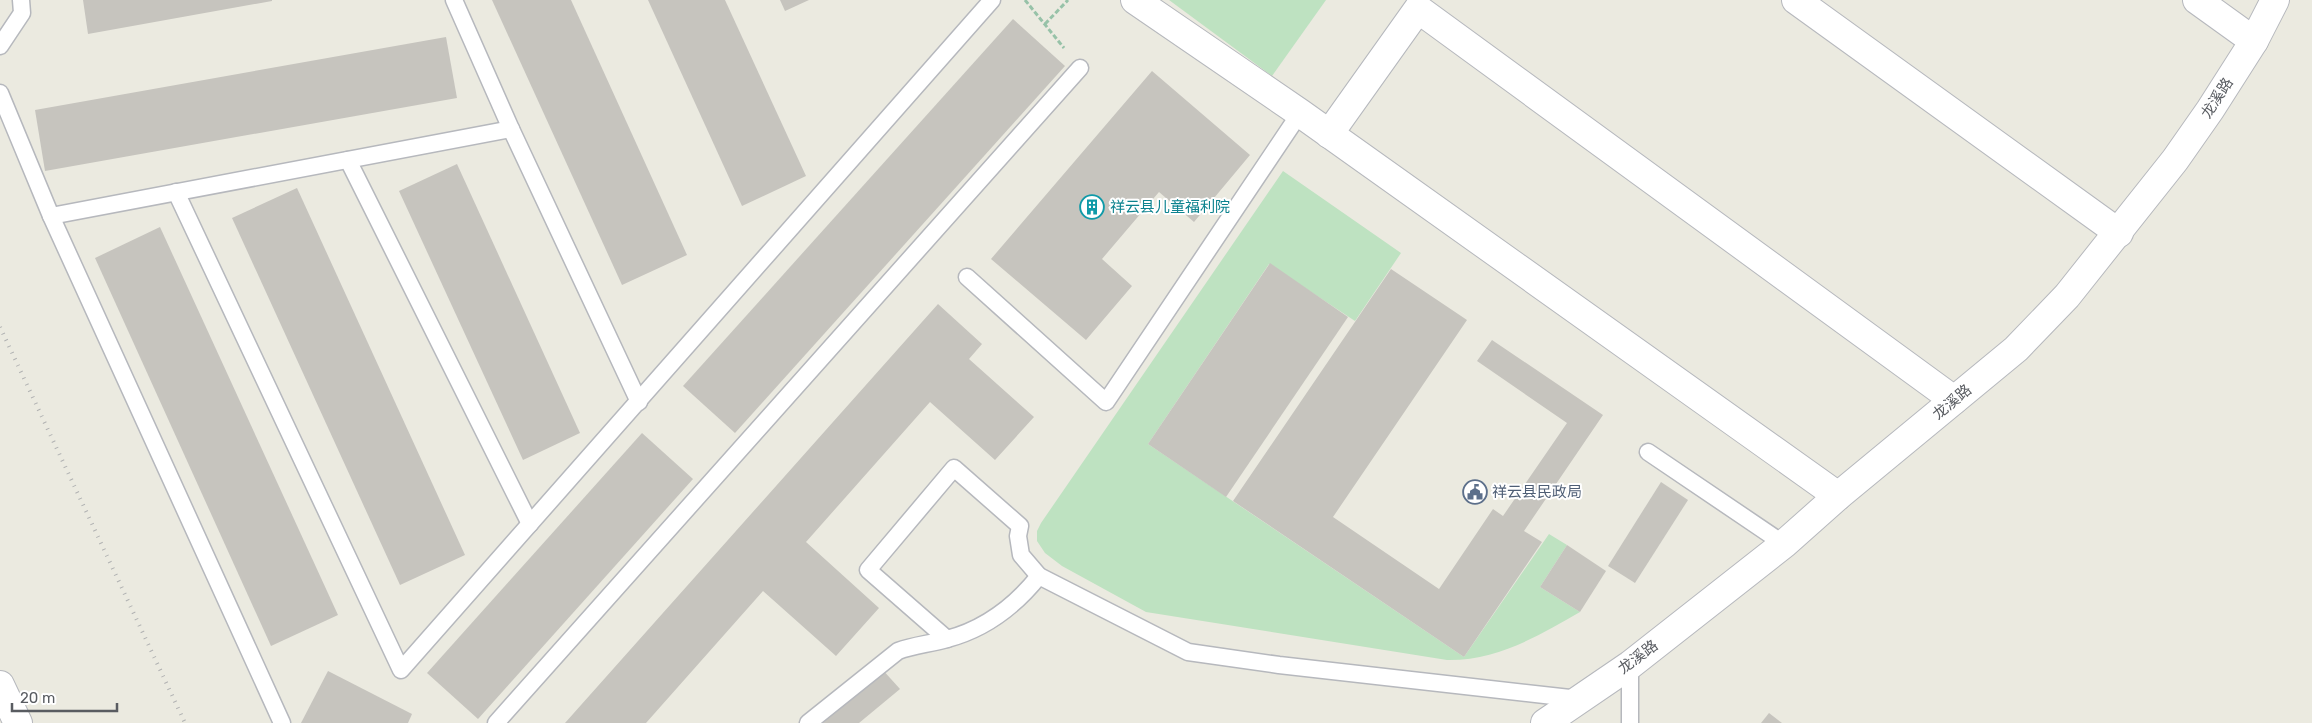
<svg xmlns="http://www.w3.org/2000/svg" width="2312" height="723" font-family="Rubik,'Noto Sans SC',sans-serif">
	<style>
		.green { fill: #bee2c1 }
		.building { fill: #c6c4be }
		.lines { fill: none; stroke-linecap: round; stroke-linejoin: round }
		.service-casing { stroke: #b6b8bd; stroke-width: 19 }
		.minor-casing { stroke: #b6b8bd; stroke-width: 30 }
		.tertiary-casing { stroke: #b6b8bd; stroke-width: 30 }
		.path { stroke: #97c2a8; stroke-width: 3; stroke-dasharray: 5 2.5; stroke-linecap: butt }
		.service { stroke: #fff; stroke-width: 16 }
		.minor { stroke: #fff; stroke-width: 28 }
		.tertiary { stroke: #fff; stroke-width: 28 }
		.rail { stroke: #b1b2b2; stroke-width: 4; stroke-dasharray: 1 6; stroke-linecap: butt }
		.labels { text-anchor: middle; stroke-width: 4; stroke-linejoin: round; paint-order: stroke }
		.street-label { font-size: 15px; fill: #595c61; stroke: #fff }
		.culture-label { font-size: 15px; fill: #0d838f; stroke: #fff; text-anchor: start }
		.service-label { font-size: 15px; fill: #4e5e75; stroke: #fff; text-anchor: start }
	</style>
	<rect width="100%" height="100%" fill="#ebeae0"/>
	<g class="green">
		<path d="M1169 0H1326L1272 76Z"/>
		<path d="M1283 171 1401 253 1355 321 1269 264 1148 444 1464 657 1549 534 1567 545 1540 587 1580 612C1538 636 1497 661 1447 660L1146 612 1062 566 1045 553 1037 541V531L1041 523Z"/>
	</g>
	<g class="building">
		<path d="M83 0H272V1L88 34Z"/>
		<path d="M492 0H571L687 255 622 285Z"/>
		<path d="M648 0H725L806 176 742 206Z"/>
		<path d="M780 0H809L785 11Z"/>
		<path d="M1013 19 1065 66 735 433 683 386Z"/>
		<path d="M446 37 457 98 45 171 35 110Z"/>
		<path d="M1152 71 1250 155 1194 222 1159 192 1102 259 1132 286 1086 340 991 259Z"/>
		<path d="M457 164 580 433 523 460 399 191Z"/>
		<path d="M297 188 465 555 400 585 232 218Z"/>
		<path d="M160 227 338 615 271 646 95 258Z"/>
		<path d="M1270 263 1348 317 1226 497 1148 444Z"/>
		<path d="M1391 269 1467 320 1333 517 1439 589 1493 509 1503 516 1567 423 1477 361 1492 340 1603 415 1524 531 1542 542 1464 657 1233 501Z"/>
		<path d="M938 304 982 344 969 359 1034 417 995 460 930 402 806 542 879 608 836 656 763 591 646 723H565Z"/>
		<path d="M642 433 693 479 478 719 427 673Z"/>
		<path d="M1661 482 1688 500 1635 583 1608 566Z"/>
		<path d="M1567 545 1606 571 1580 612 1540 587Z"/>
		<path d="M881 668 900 689 859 723H816Z"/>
		<path d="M328 671 412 714 408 723H301Z"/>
		<path d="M1769 713 1782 723H1761Z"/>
	</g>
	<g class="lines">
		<g class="service-casing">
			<g id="service">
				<path d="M454 0 511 129 639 402"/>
				<path d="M0 46 22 13 21 0"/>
				<path d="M0 93 51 216 511 129"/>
				<path d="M348 160 530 524"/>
				<path d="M176 192 401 670 992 0"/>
				<path d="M51 216 282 723"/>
				<path d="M967 277 1106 402 1300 113"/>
				<path d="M1648 452 1784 544"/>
				<path d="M947 639 868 570 954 468 1020 526 1018 536 1021 555 1039 576 1188 652 1279 665 1579 699"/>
				<path d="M1630 665V723"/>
				<path d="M496 723 1080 68"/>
				<path d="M808 723 898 651C914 645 930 644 947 639 985 629 1015 606 1039 576"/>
			</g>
		</g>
		<g class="minor-casing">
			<g id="minor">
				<path d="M1135 0 1300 113 1838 496"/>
				<path d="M1796 0 2119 233"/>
				<path d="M2197 0 2254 41"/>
				<path d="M1329 134 1418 9 1954 400"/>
				<path d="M0 685 18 723"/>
			</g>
		</g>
		<g class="tertiary-casing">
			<path id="tertiary" d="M1545 723 1630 665 1784 544 1838 496 2016 349 2067 296 2175 160 2210 110 2254 41 2275 0"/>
		</g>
		<g class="path">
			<path d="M1025 0 1064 48"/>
			<path d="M1045 24 1068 0"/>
		</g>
		<use href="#service" class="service"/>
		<use href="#minor" class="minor"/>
		<use href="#tertiary" class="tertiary"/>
		<path class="rail" d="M0 327 185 723"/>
	</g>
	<defs>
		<g id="building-ring" transform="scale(1.25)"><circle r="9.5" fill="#fff" stroke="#0f9aa8" stroke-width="1.5"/><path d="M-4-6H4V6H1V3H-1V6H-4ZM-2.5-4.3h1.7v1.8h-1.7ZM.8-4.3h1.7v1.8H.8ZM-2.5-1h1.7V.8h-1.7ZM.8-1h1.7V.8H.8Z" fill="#0f9aa8"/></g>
		<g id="civic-ring" transform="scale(1.25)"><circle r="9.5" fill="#fff" stroke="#5c6f8a" stroke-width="1.5"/><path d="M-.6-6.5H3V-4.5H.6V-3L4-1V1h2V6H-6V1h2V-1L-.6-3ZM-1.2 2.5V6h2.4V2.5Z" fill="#5c6f8a"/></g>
	</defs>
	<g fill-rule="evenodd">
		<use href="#building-ring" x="1092" y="207"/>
		<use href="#civic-ring" x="1475" y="492"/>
	</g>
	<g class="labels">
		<g class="street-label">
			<text transform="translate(2217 98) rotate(-57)" y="5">龙溪路</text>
			<text transform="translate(1952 402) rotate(-40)" y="5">龙溪路</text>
			<text transform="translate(1638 657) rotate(-37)" y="5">龙溪路</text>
		</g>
		<g class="culture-label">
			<text x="1110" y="212">祥云县儿童福利院</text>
		</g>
		<g class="service-label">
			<text x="1492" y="497">祥云县民政局</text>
		</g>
	</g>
	<path d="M12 703v8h105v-8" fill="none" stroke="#595c61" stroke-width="2.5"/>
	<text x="20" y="703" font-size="15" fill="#595c61" stroke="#ffffff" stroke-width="4" paint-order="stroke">20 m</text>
</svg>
